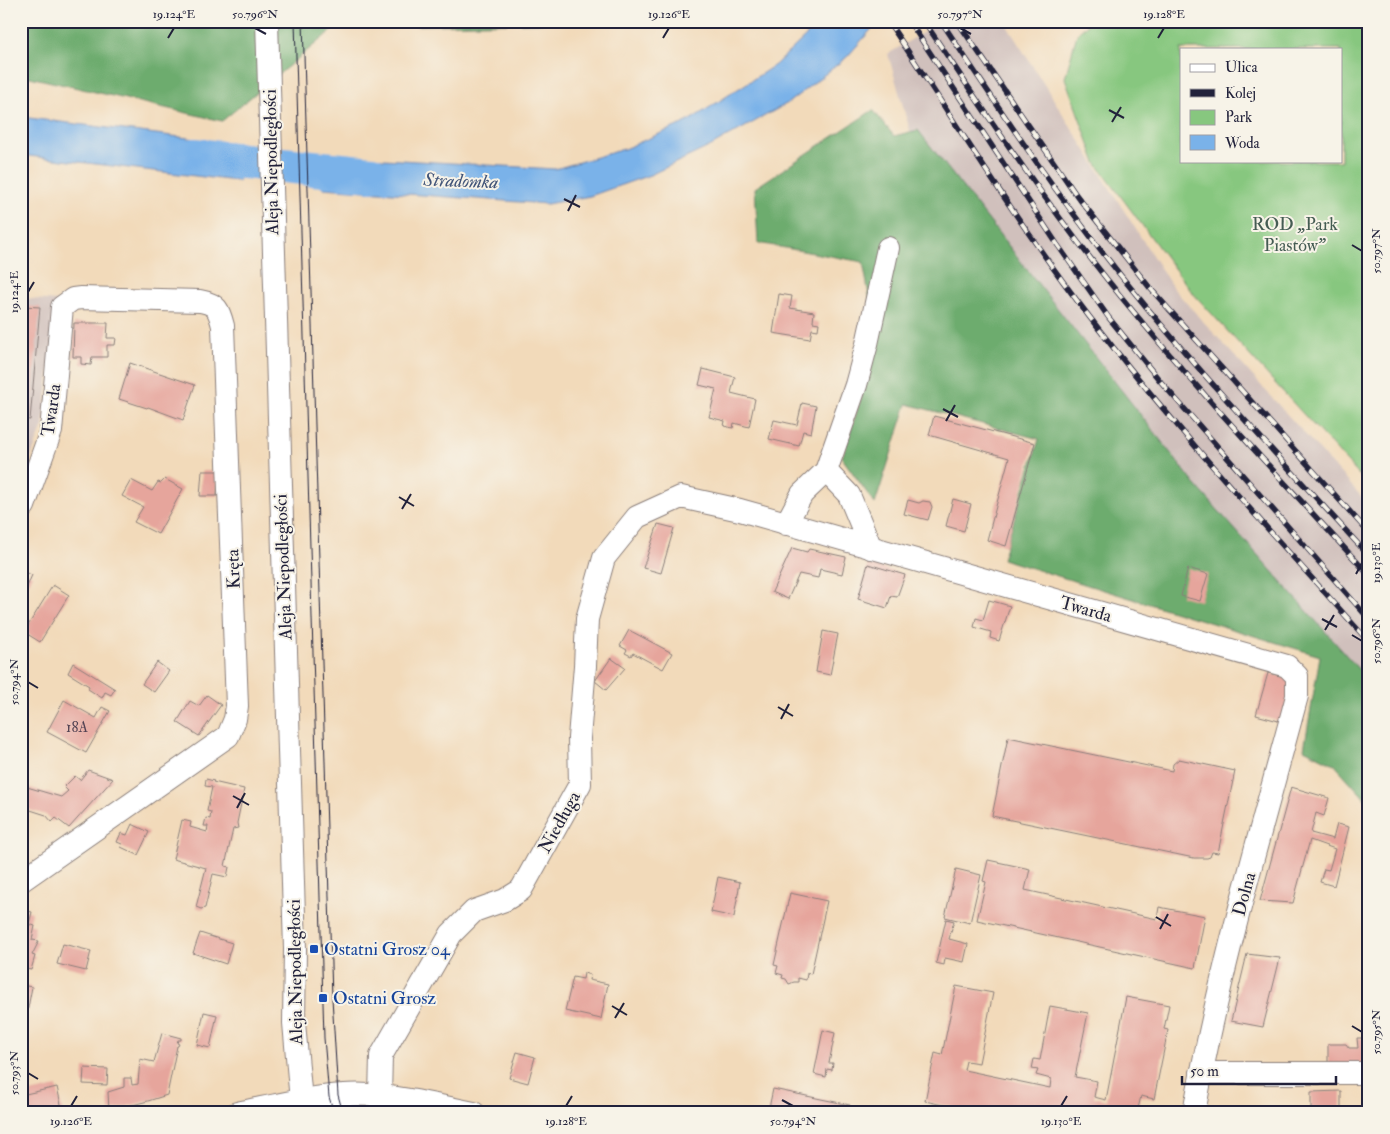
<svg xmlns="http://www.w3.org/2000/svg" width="1390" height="1134" font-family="'IM FELL Double Pica',serif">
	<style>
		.industrial { fill: #d0c0bc }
		.green { fill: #87c77f; stroke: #54745d; fill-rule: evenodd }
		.forest { fill: #6dac6e; stroke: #486754 }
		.water { fill: #7ab2e9; stroke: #4e6a92 }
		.pier { fill: #f2daba }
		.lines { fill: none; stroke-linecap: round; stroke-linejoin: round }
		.river { stroke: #7ab2e9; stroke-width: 36 }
		.building { fill: #e6a59c }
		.minor-casing { stroke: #8a7e7a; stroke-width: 24 }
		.minor { stroke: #fff; stroke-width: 22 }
		.tram { stroke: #22223b; stroke-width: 1 }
		.rail-casing { stroke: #22223b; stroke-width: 5.5 }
		.rail { stroke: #f7f3e8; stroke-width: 4; stroke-dasharray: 11; stroke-linecap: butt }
		.ticks { fill: none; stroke: #22223b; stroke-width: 2 }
		.transit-dot { fill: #1a4fb4; stroke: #f7f3e8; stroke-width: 2 }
		.labels { text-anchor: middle; stroke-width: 4; stroke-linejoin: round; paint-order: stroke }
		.number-label { font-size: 15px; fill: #534353 }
		.street-label { font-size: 18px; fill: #22223b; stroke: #f7f3e8 }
		.park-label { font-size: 18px; fill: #455c53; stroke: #f7f3e8 }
		.transit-label { font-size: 18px; fill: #164399; stroke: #f7f3e8; text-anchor: start }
		.water-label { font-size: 19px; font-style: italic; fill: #415478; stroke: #f7f3e8 }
		.neatline { fill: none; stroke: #22223b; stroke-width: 2 }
		.ticks-label { font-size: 12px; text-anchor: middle; fill: #22223b }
	</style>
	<rect width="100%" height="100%" fill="#f7f3e8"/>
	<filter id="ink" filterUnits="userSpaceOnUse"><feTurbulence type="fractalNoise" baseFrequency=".02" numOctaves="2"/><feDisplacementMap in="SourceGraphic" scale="10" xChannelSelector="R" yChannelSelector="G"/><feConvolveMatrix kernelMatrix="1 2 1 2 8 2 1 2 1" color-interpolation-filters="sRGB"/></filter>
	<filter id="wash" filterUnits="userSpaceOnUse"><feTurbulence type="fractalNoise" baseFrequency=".0096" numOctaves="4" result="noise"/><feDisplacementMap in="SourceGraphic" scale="20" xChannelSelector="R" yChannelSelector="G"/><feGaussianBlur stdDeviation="1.12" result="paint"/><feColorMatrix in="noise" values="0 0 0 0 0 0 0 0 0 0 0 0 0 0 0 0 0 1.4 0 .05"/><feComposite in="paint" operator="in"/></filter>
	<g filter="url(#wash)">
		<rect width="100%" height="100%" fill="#f2daba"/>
		<g class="industrial">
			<path d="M942 21H1004L1173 288 1369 505V702L919 162 888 54Z"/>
			<path d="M21 298 57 301 43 426 21 482Z"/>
		</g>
		<path class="green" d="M1091 21H1369V486L1191 291 1096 163 1065 78 1077 34ZM1181 49H1341V161H1181Z"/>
		<g class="forest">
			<path d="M21 21H621L336 27 222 121 21 75Z"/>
			<path d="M873 110 894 136 918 130 1194 483 1369 681V803L1334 764 1304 749 1320 656 1002 559 1039 439 907 404 875 504 842 458 878 345 863 262 758 243 755 188Z"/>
		</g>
		<g class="water">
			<path d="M822 21H876L877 23 847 57 788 103 711 146 650 175 590 196 547 204 323 188 325 158 383 159 555 169 624 149 687 122 775 65Z"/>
			<path d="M21 117 244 145 245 182 21 155Z"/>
		</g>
		<path class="pier" d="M239 142 245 143 246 145 247 182 245 184H239Z"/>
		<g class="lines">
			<path class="river" d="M194 156 372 174"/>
		</g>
		<g id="blocks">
			<g class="building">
				<path d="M779 294 792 296 790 308 814 312 813 322 819 323 818 330 812 329 810 339 773 333Z"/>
				<path d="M21 306 40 307 30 420 21 419Z"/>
				<path d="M74 323H108L107 338H116L115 345H107V357H92L91 365 81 364V357H73Z"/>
				<path d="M130 363 195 385 183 420 148 407 147 408 119 399Z"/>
				<path d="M703 369 735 377 731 393 755 399 749 427 734 423 733 428 724 426 725 421 709 417 716 389 699 385Z"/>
				<path d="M802 403 816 406 811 433 803 431 799 446 769 439 774 420 797 425Z"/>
				<path d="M934 416 1035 443 1006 546 987 540 1009 458 929 435Z"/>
				<path d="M202 471H218L217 496H200Z"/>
				<path d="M165 479 183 489 158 534 134 522 143 507 122 496 131 480 152 491 158 482 161 483Z"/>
				<path d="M953 499 971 504 964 531 946 526Z"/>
				<path d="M908 500 919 503 923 501 930 502 932 507 928 520 904 514Z"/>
				<path d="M658 524 674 528 661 573 643 568Z"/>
				<path d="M792 548 807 552 809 549 846 557 842 574 820 569 818 578 799 574 788 599 772 592Z"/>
				<path d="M868 564 905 575 897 597 891 596 887 608 858 599Z"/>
				<path d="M1188 568 1208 574 1200 601 1181 596Z"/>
				<path d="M21 571 32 575 26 589 21 587Z"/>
				<path d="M53 585 69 595 40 642 24 632Z"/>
				<path d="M989 600 1010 606 999 641 990 638 991 632 974 627 976 618 983 620Z"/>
				<path d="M629 630 672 653 663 669 633 653 631 656 625 653 627 650 620 646Z"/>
				<path d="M823 631 838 634 830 675 816 672Z"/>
				<path d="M611 658 625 668 606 690 595 681Z"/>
				<path d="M157 662 169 671 154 692 142 684Z"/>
				<path d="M73 663 115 689 111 695 105 692 102 698 88 689 89 686 68 673Z"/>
				<path d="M1268 673 1294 679 1286 723 1256 715Z"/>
				<path d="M207 695 221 705 199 736 177 722 190 701 199 706Z"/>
				<path d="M64 700 96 718 102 707 110 711 86 753 47 732Z"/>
				<path d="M1008 737 1172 771 1173 764 1179 759 1235 771 1218 853 1212 852 1210 857 1207 858H1194L992 816Z"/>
				<path d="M88 770 113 779 69 828 56 818 52 822 46 815 21 807 27 787 61 797 68 791 64 787 75 776 80 780Z"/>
				<path d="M206 779 214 781 213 782 244 789 237 823 238 828 233 829 225 866 229 867 227 877 213 874 205 908 201 909 196 907 206 868 173 859 182 820 191 822 190 827 207 832 208 826H204L206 818 210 819 211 812 207 811 212 787 205 786Z"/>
				<path d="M1291 787 1329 798 1324 816 1316 813 1311 833 1333 839 1337 824 1349 827 1334 886 1320 882 1324 869 1329 870 1335 849 1310 840 1293 903 1260 901Z"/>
				<path d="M132 824 149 832 138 855 121 847 122 844 117 842 121 833 127 835Z"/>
				<path d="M988 860 1030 869 1025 890 1157 919 1159 907 1205 916 1195 968 977 920 986 882 983 881Z"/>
				<path d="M956 869 981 875 970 923 945 917Z"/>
				<path d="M718 877 740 882 734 917 711 912Z"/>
				<path d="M790 893 827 901 811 974 807 973 806 980 798 978V982H794L789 984 786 979 782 978 783 975 776 973 778 966 774 965Z"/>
				<path d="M21 909 32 912 29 924 35 926 32 940 39 941 32 955 35 956 31 970 21 968Z"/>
				<path d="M946 919 954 921 949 939 968 944 964 962 945 958 944 965 936 963Z"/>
				<path d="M200 933 232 943 226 964 193 953Z"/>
				<path d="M63 944 91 951 86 971 57 964Z"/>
				<path d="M1247 954 1280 958 1263 1027 1231 1021Z"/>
				<path d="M584 973 590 975 589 980 608 984 601 1019 565 1011 573 977 583 979Z"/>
				<path d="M21 985 32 987 22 1039H21Z"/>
				<path d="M956 986 993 993 979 1063 966 1061 964 1070 1050 1088 1051 1079 1036 1075 1038 1070 1032 1069 1034 1059 1040 1060 1050 1006 1088 1013 1075 1077 1097 1081 1094 1097 1106 1100 1126 997 1169 1005 1164 1029 1168 1030 1154 1099 1141 1096 1137 1113H979L925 1101 935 1053 942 1055Z"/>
				<path d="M204 1012 217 1015 210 1048 197 1045Z"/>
				<path d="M823 1030 835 1033 829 1063H833L832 1070 827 1069 826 1077 814 1074Z"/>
				<path d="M162 1033 181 1038V1040H178L177 1043 179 1044 178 1046H177L167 1095 148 1101 109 1111 108 1092 124 1087V1078H131L132 1085 138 1084 140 1059 154 1062Z"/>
				<path d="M1357 1038H1369V1068H1328V1044H1346L1349 1048H1358Z"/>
				<path d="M517 1052 535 1057 528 1083 509 1078Z"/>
				<path d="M84 1068 108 1069 107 1085 83 1084Z"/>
				<path d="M57 1087 63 1113H21V1095Z"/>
				<path d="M773 1089 850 1105 848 1113H768Z"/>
				<path d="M1341 1091V1113H1311V1092Z"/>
			</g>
		</g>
	</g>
	<g filter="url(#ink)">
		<use href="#blocks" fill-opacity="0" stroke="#8a7e7a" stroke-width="1"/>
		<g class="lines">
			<g class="minor-casing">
				<g id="minor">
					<path d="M267 21 295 949 294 1023 301 1101 304 1113"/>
					<path d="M826 471 849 495 871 548"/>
					<path d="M21 508 24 506 51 431 62 307 73 299 81 298 200 301C217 304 219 310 223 326L237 706 235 719 228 736 21 881"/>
					<path d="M786 524 802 494 826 471 856 385 867 344 888 248"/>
					<path d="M1201 1073H1369"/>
					<path d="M380 1096 381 1056 451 934 474 911 505 900 521 890 580 784 579 738 585 666 587 619 604 558 637 517 681 497 740 510 1287 666 1297 676V696C1260 834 1219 972 1194 1113"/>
					<path d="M237 1113C283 1104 334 1090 381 1096 412 1099 443 1107 474 1113"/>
				</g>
			</g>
			<use href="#minor" class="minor"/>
			<g class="tram">
				<path d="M295 21 324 1038 329 1097 334 1113"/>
				<path d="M303 21 332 998 338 1095 343 1113"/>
			</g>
			<g class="rail-casing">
				<g id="rail">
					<path d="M888 21C954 120 1016 221 1088 315 1175 429 1274 535 1369 642"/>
					<path d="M909 21 1057 244 1109 318 1161 382 1369 619"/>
					<path d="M924 21C990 120 1056 219 1132 310 1207 401 1289 487 1369 575"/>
					<path d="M941 21C1004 116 1067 211 1139 298 1212 387 1292 471 1369 556"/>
					<path d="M957 21 1077 196 1150 288 1369 533"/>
				</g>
			</g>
			<use href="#rail" class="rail"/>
		</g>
	</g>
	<path class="ticks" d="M255 28 266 34M960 28 971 34M168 38 174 28M663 38 669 28M1158 38 1164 28M1109 110 1124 118M1112 122 1121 107M564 199 580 207M568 211 576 195M1352 245 1362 251M28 292 34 282M943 409 958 417M946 421 955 405M399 497 414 506M402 509 411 494M1356 574 1362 563M1322 619 1337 627M1325 630 1334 615M1352 635 1362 641M28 682 38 688M778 707 793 716M781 719 789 704M233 796 249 805M237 808 245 793M1156 917 1171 926M1160 929 1168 914M612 1006 627 1015M615 1018 624 1003M1352 1026 1362 1032M28 1073 38 1079M782 1100 793 1106M71 1106 77 1096M566 1106 572 1096M1061 1106 1067 1096"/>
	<g class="transit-dot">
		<rect x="309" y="944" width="10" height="10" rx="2.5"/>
		<rect x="318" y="993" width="10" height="10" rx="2.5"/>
	</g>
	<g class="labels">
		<g class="number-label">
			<text x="77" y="732">18A</text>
		</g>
		<g class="street-label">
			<text transform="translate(271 162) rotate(-91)" y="6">Aleja Niepodległości</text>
			<text transform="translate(51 410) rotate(-82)" y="6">Twarda</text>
			<text transform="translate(283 567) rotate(-92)" y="6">Aleja Niepodległości</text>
			<text transform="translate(233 569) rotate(-92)" y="6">Kręta</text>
			<text transform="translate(1086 609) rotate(16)" y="6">Twarda</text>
			<text transform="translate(559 822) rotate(-61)" y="6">Niedługa</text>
			<text transform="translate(1244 894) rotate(-75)" y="6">Dolna</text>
			<text transform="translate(295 972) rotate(-91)" y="6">Aleja Niepodległości</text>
		</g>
		<g class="park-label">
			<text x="1295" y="230">ROD „Park<tspan x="1295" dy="21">Piastów”</tspan></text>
		</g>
		<g class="transit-label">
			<text x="324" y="955">Ostatni Grosz 04</text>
			<text x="333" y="1004">Ostatni Grosz</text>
		</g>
		<g class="water-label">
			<text transform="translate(461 180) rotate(2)" y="7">Stradomka</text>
		</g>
	</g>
	<rect width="1390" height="1134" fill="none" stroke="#f7f3e8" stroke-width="55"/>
	<rect x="1180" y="48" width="162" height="115" fill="#f7f3e8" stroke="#a29fa3"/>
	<rect x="1190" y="64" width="25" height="8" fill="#ffffff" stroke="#a29fa3"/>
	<text x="1225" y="72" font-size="15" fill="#22223b">Ulica</text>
	<rect x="1190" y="89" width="25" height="8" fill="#22223b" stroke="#a29fa3"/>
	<text x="1225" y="98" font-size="15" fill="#22223b">Kolej</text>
	<rect x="1190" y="110" width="25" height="15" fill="#87c77f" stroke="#a29fa3"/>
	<text x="1225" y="122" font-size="15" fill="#22223b">Park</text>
	<rect x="1190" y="135" width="25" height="15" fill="#7ab2e9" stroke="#a29fa3"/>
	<text x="1225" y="148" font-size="15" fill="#22223b">Woda</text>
	<path d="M1182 1076v8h154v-8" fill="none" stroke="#22223b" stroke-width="2.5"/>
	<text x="1190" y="1076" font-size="15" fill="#22223b" stroke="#f7f3e8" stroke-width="4" paint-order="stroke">50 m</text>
	<rect x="28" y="28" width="1334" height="1078" class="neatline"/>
	<g class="ticks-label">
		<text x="174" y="18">19.124°E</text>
		<text x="255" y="18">50.796°N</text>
		<text x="669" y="18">19.126°E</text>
		<text x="960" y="18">50.797°N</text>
		<text x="1164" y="18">19.128°E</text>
		<text transform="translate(1376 251) rotate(-90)" y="4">50.797°N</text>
		<text transform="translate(14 292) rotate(-90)" y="4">19.124°E</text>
		<text transform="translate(1376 563) rotate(-90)" y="4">19.130°E</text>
		<text transform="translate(1376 641) rotate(-90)" y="4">50.796°N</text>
		<text transform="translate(14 682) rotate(-90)" y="4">50.794°N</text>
		<text transform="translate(1376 1032) rotate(-90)" y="4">50.795°N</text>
		<text transform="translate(14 1073) rotate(-90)" y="4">50.793°N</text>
		<text x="71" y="1125">19.126°E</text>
		<text x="566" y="1125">19.128°E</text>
		<text x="793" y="1125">50.794°N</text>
		<text x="1061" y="1125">19.130°E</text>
	</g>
</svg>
